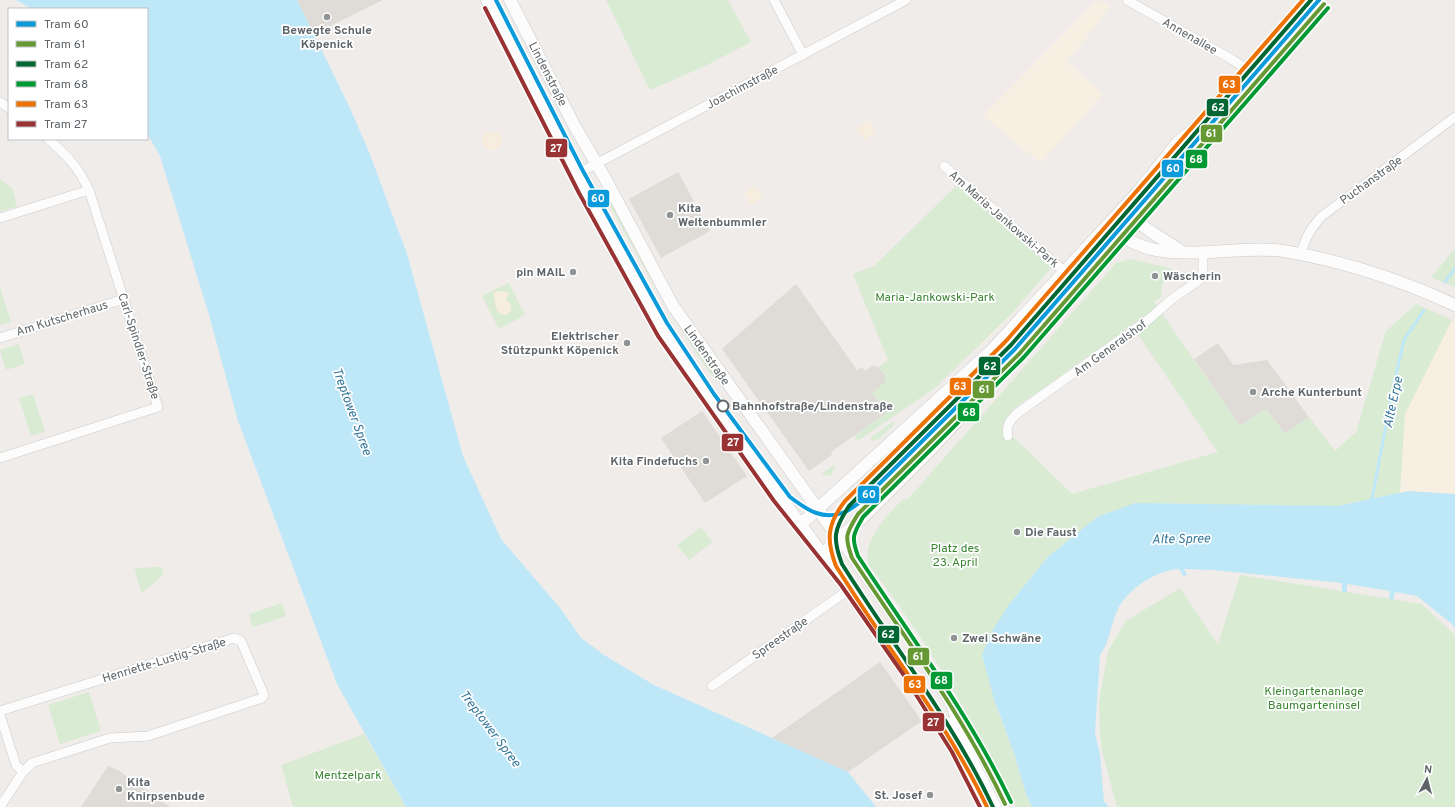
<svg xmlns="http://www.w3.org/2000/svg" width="1455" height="807" font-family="Overpass,sans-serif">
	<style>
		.commercial { fill: #f8efe3 }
		.education { fill: #dfdcd7 }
		.green { fill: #daebd4; fill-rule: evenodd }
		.sand { fill: #f7eddf }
		.water { fill: #bee8f8 }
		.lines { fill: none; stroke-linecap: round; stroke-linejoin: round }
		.stream { stroke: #bee8f8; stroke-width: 3 }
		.street-casing { stroke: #cbcbcb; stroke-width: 10 }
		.secondary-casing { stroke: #cbcbcb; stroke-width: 13 }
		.street { stroke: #fdfcfc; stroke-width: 9 }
		.secondary { stroke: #fdfcfc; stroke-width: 12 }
		.tram-1-casing { stroke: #fff; stroke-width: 7 }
		.tram-2-casing { stroke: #fff; stroke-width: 7 }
		.tram-3-casing { stroke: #fff; stroke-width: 7 }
		.tram-4-casing { stroke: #fff; stroke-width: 7 }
		.tram-5-casing { stroke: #fff; stroke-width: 7 }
		.tram-6-casing { stroke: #fff; stroke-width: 7 }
		.tram-1 { stroke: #0b9ada; stroke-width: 4 }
		.tram-2 { stroke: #693; stroke-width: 4 }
		.tram-3 { stroke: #063; stroke-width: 4 }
		.tram-4 { stroke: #093; stroke-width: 4 }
		.tram-5 { stroke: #ee7203; stroke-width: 4 }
		.tram-6 { stroke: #933; stroke-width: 4 }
		.poi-dot { fill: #919495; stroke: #fff; stroke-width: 1.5 }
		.stop-dot { fill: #fff; stroke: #5e6468; stroke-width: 2 }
		.labels { text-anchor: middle; stroke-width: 3.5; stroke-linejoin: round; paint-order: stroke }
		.poi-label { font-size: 12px; font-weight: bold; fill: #5e6468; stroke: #fff; text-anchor: start }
		.street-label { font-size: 12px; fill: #5e6468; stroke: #fff }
		.park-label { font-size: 12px; fill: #398530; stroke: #fff }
		.stop-label { font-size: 12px; font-weight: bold; fill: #5e6468; stroke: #fff; text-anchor: start }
		.water-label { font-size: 13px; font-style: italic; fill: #36789c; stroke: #fff }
		.line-badge { stroke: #fff; stroke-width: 1.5 }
		.badge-label { font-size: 11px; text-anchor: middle; font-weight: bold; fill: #fff }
	</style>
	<rect width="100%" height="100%" fill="#efece9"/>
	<g class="commercial">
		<path d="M1097 1 1110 5 1096 25 1067 62 1103 94 1041 163 983 116Z"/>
		<path d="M1452 320 1455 322V494L1408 491 1400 493 1405 414Z"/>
	</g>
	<g class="education">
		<path d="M297 0H383L314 34Z"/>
		<path d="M678 172 710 231 661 258 629 199Z"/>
		<path d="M796 284 857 370 862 367 865 371 872 366 878 367 885 374 887 413 835 449 831 453 832 455 809 471 722 349Z"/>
		<path d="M1218 343 1233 365 1267 360 1309 417 1285 434 1266 409 1240 426 1194 359Z"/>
		<path d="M702 411 747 476 705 503 661 438Z"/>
		<path d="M880 662 919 717 921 722 919 723 848 772 772 738Z"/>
		<path d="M108 766 118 770 170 807H81Z"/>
	</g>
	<g class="green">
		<path d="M606 0H728L751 42 703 67 650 90Z"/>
		<path d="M0 179 13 189 17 206 0 212Z"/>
		<path d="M957 185 1052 267 1013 312 936 387 858 441 854 436 887 413 872 393 885 382V374L878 367 888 360 853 274 874 266Z"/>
		<path d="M605 189 718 378 715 380C674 323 641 263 608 202L603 190Z"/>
		<path d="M1455 249V287L1430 277C1440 270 1445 258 1455 249Z"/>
		<path d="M1131 259 1173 269 1174 275 1162 284 1161 297 1154 302 1240 426 1266 409 1285 434 1309 417 1335 451 1356 432 1386 331 1416 304 1452 320 1405 414 1400 493 1338 506H1320L1049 556 1008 606 982 655 994 699 1014 753 1026 794 1032 807H1016C1005 783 993 762 981 739 947 677 912 620 868 564 864 538 886 517 902 500L908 499 1116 263ZM1132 326 1218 452 1072 494 1003 427 1013 409Z"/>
		<path d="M509 283 525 315 499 329 482 296Z"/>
		<path d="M0 287 11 322 0 325Z"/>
		<path d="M19 344 25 364 6 370 0 350Z"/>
		<path d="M1000 349 1001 351 886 464 850 497 848 494Z"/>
		<path d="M33 394 45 432 31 436 19 398Z"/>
		<path d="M894 421V425L879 439 871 441V437Z"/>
		<path d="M835 465 831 476 821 474 833 466Z"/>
		<path d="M701 527 712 542 689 560 677 545Z"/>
		<path d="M152 567H161L164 574 142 593 134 569Z"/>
		<path d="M1240 575 1422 604 1455 635V807H1117L1103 755 1100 735 1099 702 1108 651 1126 621 1180 588 1218 644Z"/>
		<path d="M282 603 286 616 253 627 249 614Z"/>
		<path d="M89 692 101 731 60 744 48 705Z"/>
		<path d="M364 734 406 807H293L281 765Z"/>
	</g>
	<g class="sand">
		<path d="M869 120 876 132 864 140 856 128Z"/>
		<circle cx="492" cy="141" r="10"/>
		<path d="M756 186 763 197 751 205 744 193Z"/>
		<path d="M502 291 509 293 506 300C513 304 513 311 506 315H503L497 311C496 305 493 298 494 292Z"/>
	</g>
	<g class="water">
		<path d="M16 0H297L349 106 369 152 407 254 463 456 501 539 560 608 581 638 604 655 654 685 848 772 876 807H406L337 684 238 421 209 315 160 156 147 133V9H32Z"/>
		<path d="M1408 491 1455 494V629L1452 624 1417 596 1395 592 1393 600 1389 599 1390 591 1347 584V592H1342V583L1213 570 1184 569 1187 575 1183 576 1179 569C1156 570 1126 590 1117 611 1110 626 1110 642 1100 655L1095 733 1100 754 1104 802 1107 804 1108 807H1032L1026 794 1014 753 994 699 982 655 993 630 1008 606 1042 564 1049 556 1097 517 1135 503 1338 506Z"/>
	</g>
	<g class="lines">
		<g class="stream">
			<path d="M1445 282 1455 268"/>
			<path d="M1371 504 1394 383 1404 340 1424 310"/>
		</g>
		<g class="street-casing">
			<g id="street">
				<path d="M774 0 803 55"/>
				<path d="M1127 0 1233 60 1252 73"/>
				<path d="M0 102 9 108"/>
				<path d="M944 166 1065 272"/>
				<path d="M577 174 906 0"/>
				<path d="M0 218 89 190"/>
				<path d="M1301 254C1305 238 1311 228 1322 216L1455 117"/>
				<path d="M0 338 124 299"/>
				<path d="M1008 436C1005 425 1011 419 1019 412L1149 319 1172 299 1198 281 1203 273V253"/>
				<path d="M0 458 158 407 89 190C78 167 67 155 48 139"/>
				<path d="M839 539 911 642 950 703 959 732 997 807"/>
				<path d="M822 554 935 715 948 722 956 730"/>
				<path d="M712 686 847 591"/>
				<path d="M0 711 234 638 241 641 264 695 262 698 148 736 110 738 32 763 23 772 0 807"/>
				<path d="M0 715 16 765 23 772"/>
			</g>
		</g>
		<g class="secondary-casing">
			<g id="secondary">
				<path d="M487 0 645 302 686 366 822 554 860 520 931 449 1046 325 1191 153 1220 108 1314 0"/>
				<path d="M510 0 574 125 606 180 673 306 839 539"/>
				<path d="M1129 215 1150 231 1181 251"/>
				<path d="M1116 231C1159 270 1233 243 1284 251 1344 261 1401 280 1455 305"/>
				<path d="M800 525 991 351 1138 192 1178 142 1211 115"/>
			</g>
		</g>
		<use href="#street" class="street"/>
		<use href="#secondary" class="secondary"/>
		<g class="tram-1-casing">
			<path id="tram-1" d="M496 0 583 171 667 323 714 394 790 497C807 510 823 521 845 512 852 509 860 502 866 497L1015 349 1319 0"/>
		</g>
		<g class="tram-2-casing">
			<path id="tram-2" d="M1005 804C964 717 906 639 852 558 844 535 846 534 858 514L1020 353 1324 4"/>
		</g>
		<g class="tram-3-casing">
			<path id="tram-3" d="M993 807C952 720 893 645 842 564 832 538 834 529 849 506L1011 345 1311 0"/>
		</g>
		<g class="tram-4-casing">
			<path id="tram-4" d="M1011 802C969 714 911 637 858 556 851 537 853 534 863 517L1024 357 1328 8"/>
		</g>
		<g class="tram-5-casing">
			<path id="tram-5" d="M987 807C946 721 886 647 836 566 826 540 827 524 845 501L1006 341 1303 0"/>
		</g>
		<g class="tram-6-casing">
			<path id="tram-6" d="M485 8 579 193 658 336 774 501 841 585 903 674 952 752 980 807"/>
		</g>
		<use href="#tram-1" class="tram-1"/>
		<use href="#tram-2" class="tram-2"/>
		<use href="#tram-3" class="tram-3"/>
		<use href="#tram-4" class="tram-4"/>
		<use href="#tram-5" class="tram-5"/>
		<use href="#tram-6" class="tram-6"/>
	</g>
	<g class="poi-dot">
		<circle cx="327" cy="17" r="4"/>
		<circle cx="670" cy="215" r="4"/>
		<circle cx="573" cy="272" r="4"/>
		<circle cx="1155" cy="276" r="4"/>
		<circle cx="627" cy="343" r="4"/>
		<circle cx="1253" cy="392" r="4"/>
		<circle cx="706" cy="461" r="4"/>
		<circle cx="1017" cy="532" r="4"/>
		<circle cx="954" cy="638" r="4"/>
		<circle cx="119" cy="789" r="4"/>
		<circle cx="930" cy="795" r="4"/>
	</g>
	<circle class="stop-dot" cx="723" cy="406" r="5.5"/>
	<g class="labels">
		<g class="poi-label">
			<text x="327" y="34" text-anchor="middle">Bewegte Schule<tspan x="327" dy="14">Köpenick</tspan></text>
			<text x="678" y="212">Kita<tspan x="678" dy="14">Weltenbummler</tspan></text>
			<text x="565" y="276" text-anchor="end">pin MAIL</text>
			<text x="1163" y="280">Wäscherin</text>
			<text x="619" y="340" text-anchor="end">Elektrischer<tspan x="619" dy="14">Stützpunkt Köpenick</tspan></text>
			<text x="1261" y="396">Arche Kunterbunt</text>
			<text x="698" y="465" text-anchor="end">Kita Findefuchs</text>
			<text x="1025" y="536">Die Faust</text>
			<text x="962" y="642">Zwei Schwäne</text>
			<text x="127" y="786">Kita<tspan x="127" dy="14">Knirpsenbude</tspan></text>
			<text x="922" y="799" text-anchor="end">St. Josef</text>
		</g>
		<g class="street-label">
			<text transform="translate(1190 36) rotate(30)" y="4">Annenallee</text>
			<text transform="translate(548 74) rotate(63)" y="4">Lindenstraße</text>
			<text transform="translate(742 87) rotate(-28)" y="4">Joachimstraße</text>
			<text transform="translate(1371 180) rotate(-36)" y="4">Puchanstraße</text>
			<text transform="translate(1004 219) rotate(41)" y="4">Am Maria-Jankowski-Park</text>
			<text transform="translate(62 318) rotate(-17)" y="4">Am Kutscherhaus</text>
			<text transform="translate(139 346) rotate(72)" y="4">Carl-Spindler-Straße</text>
			<text transform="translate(1110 348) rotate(-36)" y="4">Am Generalshof</text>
			<text transform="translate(707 355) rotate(55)" y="4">Lindenstraße</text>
			<text transform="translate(780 638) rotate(-35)" y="4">Spreestraße</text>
			<text transform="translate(164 660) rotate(-17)" y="4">Henriette-Lustig-Straße</text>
		</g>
		<g class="park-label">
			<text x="935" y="301">Maria-Jankowski-Park</text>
			<text x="955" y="552">Platz des<tspan x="955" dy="14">23. April</tspan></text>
			<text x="1314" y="695">Kleingartenanlage<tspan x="1314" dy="14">Baumgarteninsel</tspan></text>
			<text x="348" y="779">Mentzelpark</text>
		</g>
		<g class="stop-label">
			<text x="732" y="410">Bahnhofstraße/Lindenstraße</text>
		</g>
		<g class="water-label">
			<text transform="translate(1392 402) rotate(-78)" y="5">Alte Erpe</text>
			<text transform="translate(353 411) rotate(70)" y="5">Treptower Spree</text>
			<text transform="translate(1181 538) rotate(-1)" y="5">Alte Spree</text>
			<text transform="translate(491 728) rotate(53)" y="5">Treptower Spree</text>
		</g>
	</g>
	<g class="line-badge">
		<rect x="1218" y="75" width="23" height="19" rx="4" fill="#ee7203"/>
		<rect x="1206" y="98" width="23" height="19" rx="4" fill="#063"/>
		<rect x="1200" y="124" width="23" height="19" rx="4" fill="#693"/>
		<rect x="545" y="138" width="23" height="20" rx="4" fill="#933"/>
		<rect x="1185" y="149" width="23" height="20" rx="4" fill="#093"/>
		<rect x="1161" y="159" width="23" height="19" rx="4" fill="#0b9ada"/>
		<rect x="587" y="189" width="23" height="19" rx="4" fill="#0b9ada"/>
		<rect x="978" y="356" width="23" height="20" rx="4" fill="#063"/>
		<rect x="949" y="377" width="23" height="19" rx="4" fill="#ee7203"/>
		<rect x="972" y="380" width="23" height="19" rx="4" fill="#693"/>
		<rect x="957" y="402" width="23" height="20" rx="4" fill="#093"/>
		<rect x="721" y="433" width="23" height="19" rx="4" fill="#933"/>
		<rect x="857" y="485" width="23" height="19" rx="4" fill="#0b9ada"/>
		<rect x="877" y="625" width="23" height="19" rx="4" fill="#063"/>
		<rect x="907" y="647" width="23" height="19" rx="4" fill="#693"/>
		<rect x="930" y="671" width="23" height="19" rx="4" fill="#093"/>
		<rect x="903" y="675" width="23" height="19" rx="4" fill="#ee7203"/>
		<rect x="922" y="712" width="23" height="20" rx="4" fill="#933"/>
	</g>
	<g class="badge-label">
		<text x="1229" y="88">63</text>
		<text x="1218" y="111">62</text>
		<text x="1211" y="137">61</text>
		<text x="556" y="152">27</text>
		<text x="1196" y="163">68</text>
		<text x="1173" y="172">60</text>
		<text x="598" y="202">60</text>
		<text x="990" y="370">62</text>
		<text x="960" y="390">63</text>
		<text x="984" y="393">61</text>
		<text x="969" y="416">68</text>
		<text x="733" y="446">27</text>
		<text x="869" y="498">60</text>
		<text x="888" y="638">62</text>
		<text x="918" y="660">61</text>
		<text x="941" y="684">68</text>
		<text x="915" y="688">63</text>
		<text x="933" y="726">27</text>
	</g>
	<rect x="8" y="8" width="140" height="132" fill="#ffffff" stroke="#bfc1c3"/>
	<rect x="16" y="21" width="20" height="6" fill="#0b9ada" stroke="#bfc1c3"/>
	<text x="44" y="28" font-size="12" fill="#5e6468">Tram 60</text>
	<rect x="16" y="41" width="20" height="6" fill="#669933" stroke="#bfc1c3"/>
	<text x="44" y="48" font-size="12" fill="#5e6468">Tram 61</text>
	<rect x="16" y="61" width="20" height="6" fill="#006633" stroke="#bfc1c3"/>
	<text x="44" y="68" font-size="12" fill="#5e6468">Tram 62</text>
	<rect x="16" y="81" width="20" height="6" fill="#009933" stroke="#bfc1c3"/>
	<text x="44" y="88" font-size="12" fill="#5e6468">Tram 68</text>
	<rect x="16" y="101" width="20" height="6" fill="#ee7203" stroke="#bfc1c3"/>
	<text x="44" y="108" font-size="12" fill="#5e6468">Tram 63</text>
	<rect x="16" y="121" width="20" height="6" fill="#993333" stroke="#bfc1c3"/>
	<text x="44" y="128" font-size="12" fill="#5e6468">Tram 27</text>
	<g transform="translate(1427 779) rotate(7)" stroke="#ffffff" stroke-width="3" paint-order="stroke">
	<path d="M0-3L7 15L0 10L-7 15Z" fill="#5e6468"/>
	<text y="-6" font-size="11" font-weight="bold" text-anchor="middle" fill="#5e6468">N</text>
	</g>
</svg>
